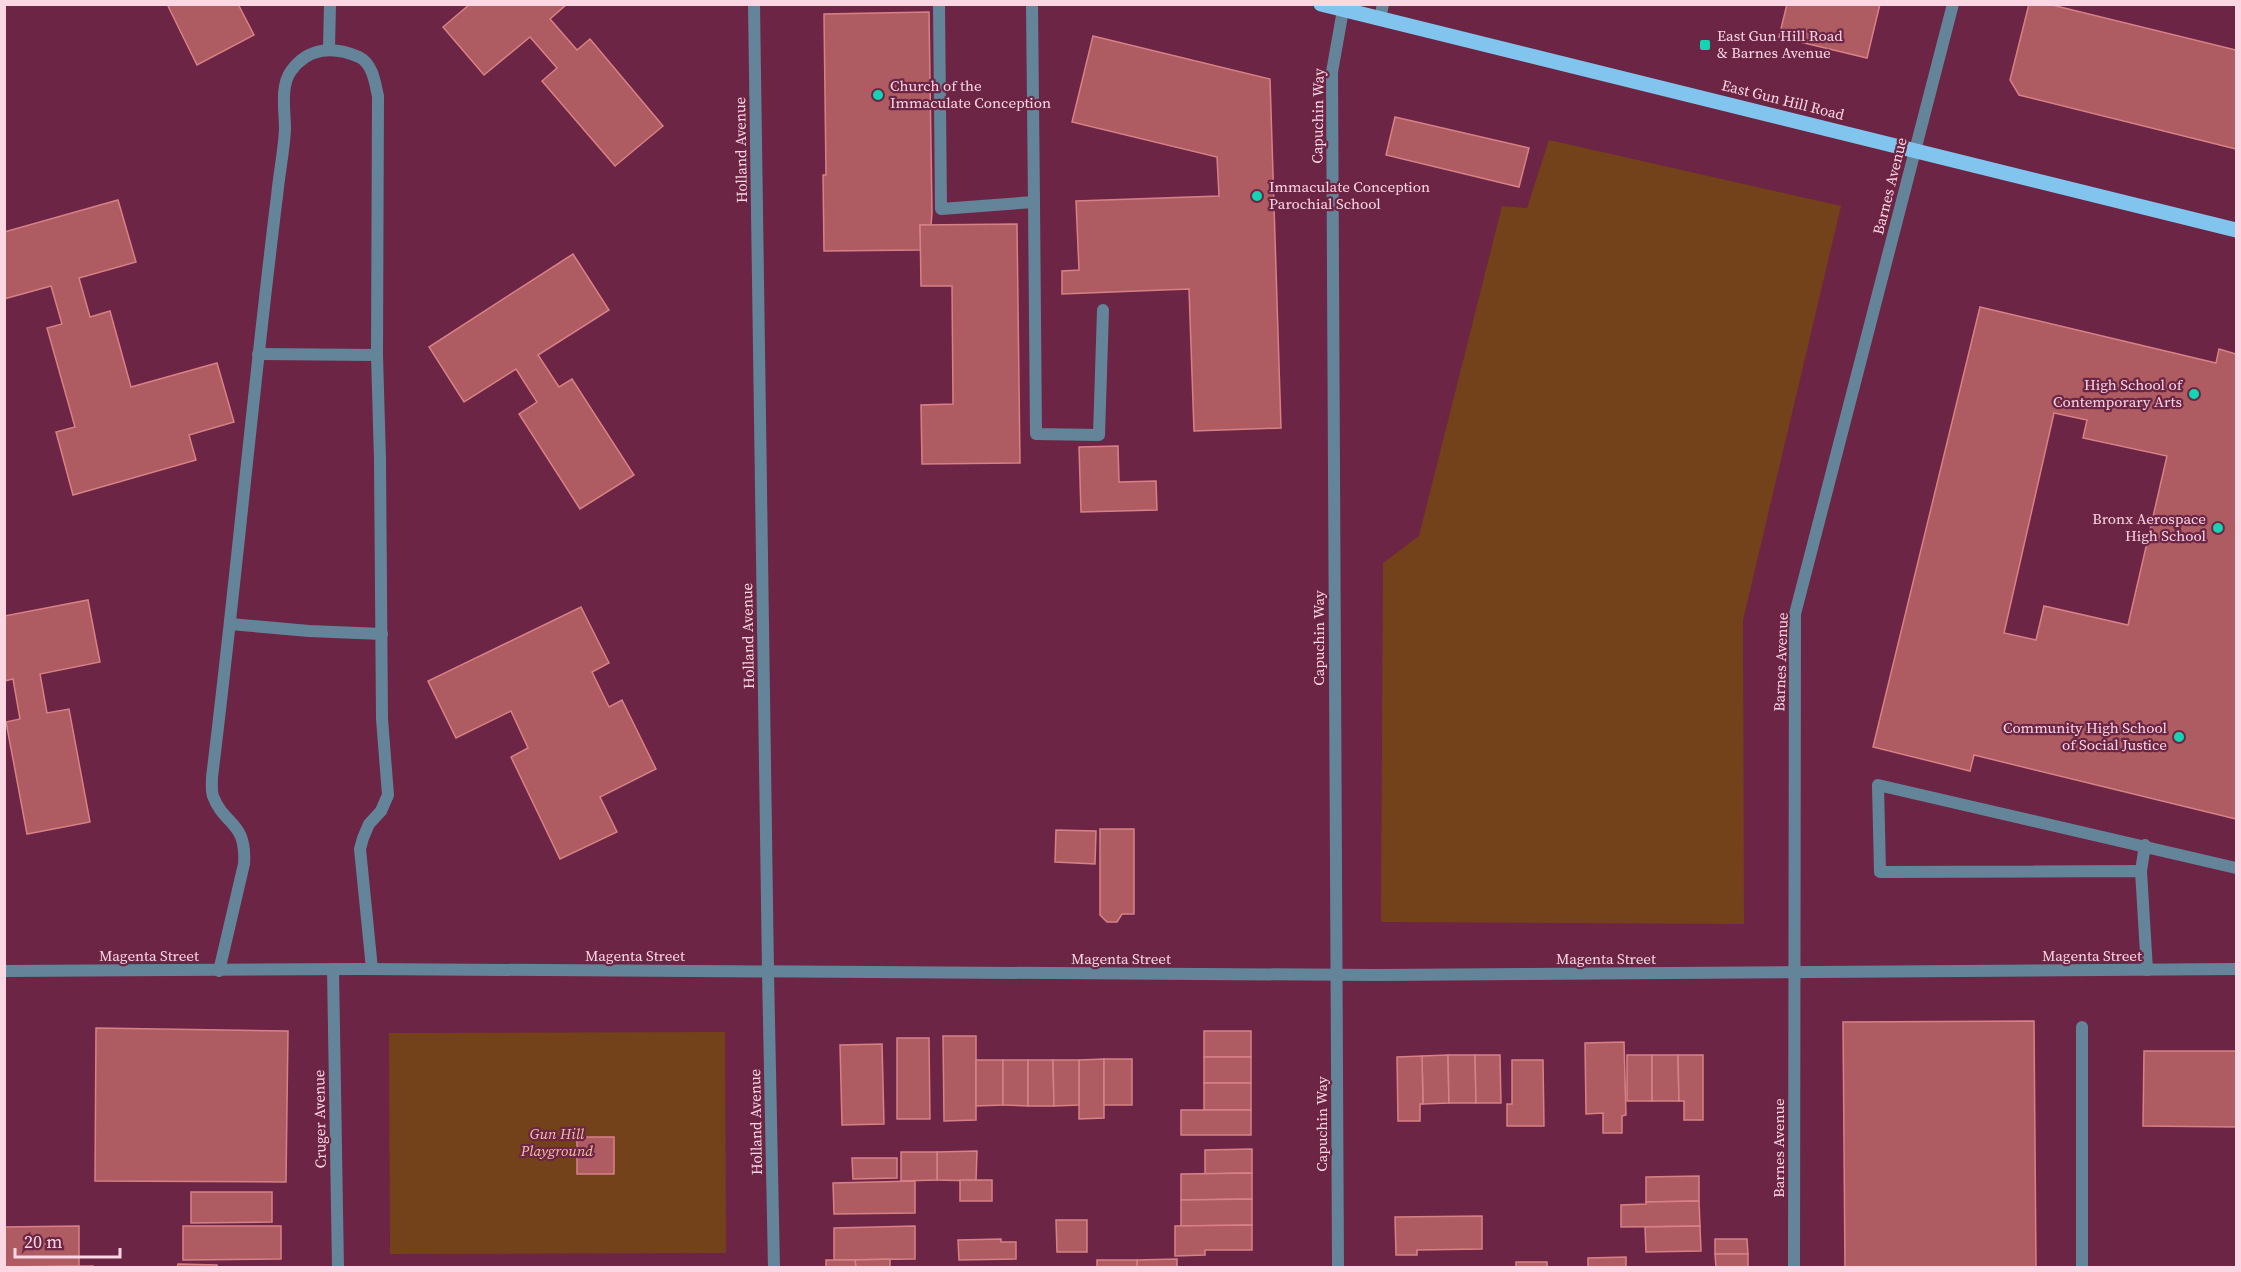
<svg xmlns="http://www.w3.org/2000/svg" width="2241" height="1272" font-family="'Source Serif 4',serif">
	<style>
		.green { fill: #74421a }
		.building { fill: #ae5c62; stroke: #d78187; stroke-width: 1.5; fill-rule: evenodd }
		.lines { fill: none; stroke-linecap: round; stroke-linejoin: round }
		.service { stroke: #648599; stroke-width: 12 }
		.minor { stroke: #648599; stroke-width: 12 }
		.tertiary { stroke: #648599; stroke-width: 12 }
		.primary { stroke: #81c5ee; stroke-width: 15 }
		.poi-dot { fill: #12d5b4; stroke: #6c2544; stroke-width: 2 }
		.labels { text-anchor: middle; stroke-width: 4.5; stroke-linejoin: round; paint-order: stroke }
		.poi-label { font-size: 15px; fill: #fbd7e3; stroke: #6c2544; text-anchor: start }
		.street-label { font-size: 15px; fill: #fbd7e3; stroke: #6c2544 }
		.park-label { font-size: 15px; font-style: italic; fill: #f3c2a0; stroke: #6c2544 }
	</style>
	<rect width="100%" height="100%" fill="#6c2544"/>
	<g class="green">
		<path d="M1549 140 1841 206 1743 620 1744 924 1381 922 1383 563 1419 536 1502 206 1527 208Z"/>
		<path d="M725 1032 726 1253 390 1254 389 1033Z"/>
	</g>
	<g class="building">
		<path d="M167 4H238L254 35 197 65Z"/>
		<path d="M470 4H567L550 19 577 50 590 39 663 126 615 166 542 81 557 68 530 37 484 75 443 27Z"/>
		<path d="M1787 4H1880L1867 58 1779 37Z"/>
		<path d="M2029 4H2048L2236 50V149L2019 95 2010 80Z"/>
		<path d="M929 12 932 213 931 225H920L921 250 824 251 823 175H826L824 14Z"/>
		<path d="M1093 36 1270 79 1281 428 1194 431 1189 289 1062 294V271L1079 270 1076 201 1219 196 1217 157 1072 122Z"/>
		<path d="M1395 117 1529 148 1519 187 1386 155Z"/>
		<path d="M118 200 136 262 79 278 90 317 110 311 131 387 217 363 234 422 189 435 196 460 73 495 56 432 75 427 47 328 62 324 51 286 4 299V232Z"/>
		<path d="M1017 224 1020 463 922 464 921 405 953 404 952 286H921L920 225Z"/>
		<path d="M573 254 609 310 538 355 559 387 572 379 634 475 580 509 519 414 537 402 516 369 464 402 429 347Z"/>
		<path d="M1980 307 2216 363 2219 349 2236 354V819L1974 755 1970 771 1873 747ZM2054 413 2087 420 2083 438 2167 456 2128 625 2044 606 2036 640 2004 633Z"/>
		<path d="M1118 446 1119 482 1156 481 1157 510 1081 512 1079 447Z"/>
		<path d="M88 600 100 662 40 674 47 713 69 709 90 822 27 834 6 722 20 719 13 679 4 681V616Z"/>
		<path d="M581 607 609 663 592 672 609 707 622 700 656 769 600 797 617 832 560 859 511 757 528 748 511 711 456 738 428 681Z"/>
		<path d="M1100 829H1134V914H1122L1117 922H1107L1100 915Z"/>
		<path d="M1056 830 1096 831 1095 864 1055 862Z"/>
		<path d="M2034 1021 2036 1268H1845L1843 1022Z"/>
		<path d="M96 1028 288 1031 286 1182 95 1181Z"/>
		<rect x="1204" y="1031" width="47" height="26"/>
		<path d="M943 1036H976V1120L944 1121Z"/>
		<path d="M897 1038H929L930 1119H897Z"/>
		<path d="M1624 1042 1626 1115 1622 1116V1133H1603V1113L1586 1114 1585 1043Z"/>
		<path d="M882 1044 884 1124 842 1125 840 1045Z"/>
		<path d="M2144 1051H2236V1127L2143 1126Z"/>
		<path d="M1448 1055 1449 1103 1423 1104 1422 1056Z"/>
		<path d="M1448 1055H1475L1476 1103H1449Z"/>
		<path d="M1475 1055H1500L1501 1103H1476Z"/>
		<rect x="1627" y="1055" width="25" height="46"/>
		<path d="M1652 1055H1678L1679 1101H1652Z"/>
		<path d="M1678 1055H1703V1120H1684V1101H1679Z"/>
		<path d="M1422 1056 1423 1104H1420V1121H1398L1397 1057Z"/>
		<rect x="1204" y="1057" width="47" height="26"/>
		<path d="M1104 1059V1118L1079 1119V1060Z"/>
		<rect x="1104" y="1059" width="28" height="46"/>
		<path d="M976 1060H1003V1105L976 1106Z"/>
		<path d="M1003 1060H1028V1106L1003 1105Z"/>
		<path d="M1028 1060H1053L1054 1106H1028Z"/>
		<path d="M1053 1060H1079V1105L1054 1106Z"/>
		<path d="M1512 1060H1543L1544 1126H1507V1104H1512Z"/>
		<rect x="1204" y="1083" width="47" height="27"/>
		<rect x="1181" y="1110" width="70" height="25"/>
		<rect x="577" y="1137" width="37" height="37"/>
		<path d="M1252 1149V1173L1205 1174V1150Z"/>
		<path d="M977 1151 976 1181 937 1180V1152Z"/>
		<path d="M901 1152H937V1180L901 1181Z"/>
		<path d="M852 1158H897V1178L853 1179Z"/>
		<path d="M1252 1173V1199L1181 1200V1174Z"/>
		<path d="M1699 1176V1201L1646 1202V1177Z"/>
		<rect x="960" y="1180" width="32" height="21"/>
		<path d="M915 1181V1213L834 1214 833 1183Z"/>
		<path d="M191 1192H272V1222L191 1223Z"/>
		<path d="M1252 1199V1225L1181 1226V1200Z"/>
		<path d="M1699 1201 1700 1226 1621 1227V1205L1646 1204V1202Z"/>
		<path d="M1482 1216V1249L1417 1250V1255H1396L1395 1217Z"/>
		<path d="M1056 1220H1087V1252H1057Z"/>
		<path d="M1252 1225V1250H1205V1255L1175 1256V1226Z"/>
		<path d="M79 1226V1266L4 1267V1227Z"/>
		<path d="M183 1226H281V1259L183 1260Z"/>
		<path d="M915 1226V1259L834 1260V1228Z"/>
		<path d="M1700 1226 1701 1251 1646 1252 1645 1227Z"/>
		<path d="M1001 1239V1242H1016V1259L959 1260 958 1240Z"/>
		<path d="M1715 1239H1747L1748 1254H1715Z"/>
		<path d="M1715 1254H1748V1268H1716Z"/>
		<path d="M1626 1257V1268H1588V1258Z"/>
		<path d="M890 1259V1268H856L855 1260Z"/>
		<path d="M1177 1259V1268H1137V1260Z"/>
		<path d="M826 1260H855L856 1268H826Z"/>
		<rect x="1097" y="1260" width="40" height="8"/>
		<rect x="1516" y="1262" width="31" height="6"/>
		<path d="M178 1264 217 1265V1268H177Z"/>
		<path d="M93 1266V1268H4V1267Z"/>
	</g>
	<g class="lines">
		<g class="service">
			<path d="M939 4 941 209 1034 202 1032 4"/>
			<path d="M1380 19 1383 4"/>
			<path d="M329 49 330 4"/>
			<path d="M1034 202 1036 434 1099 435 1103 310"/>
			<path d="M258 354 377 355"/>
			<path d="M230 624 309 631 382 634"/>
			<path d="M2141 871 2145 845"/>
			<path d="M2147 970 2141 871 1880 872 1878 785 2236 868"/>
			<path d="M219 971 244 864C247 821 224 826 213 796 211 790 212 783 212 777 236 583 253 389 277 196 279 174 284 151 285 129 285 111 280 86 291 71 308 47 334 46 359 57 373 64 375 83 378 96L377 355 380 460 382 719 388 795 381 811 369 824 363 838 360 849 372 969"/>
			<path d="M2082 1268V1027"/>
		</g>
		<g class="minor">
			<path d="M754 4 768 972 774 1268"/>
			<path d="M333 969 338 1268"/>
			<path d="M4 971 362 969 1376 975 2236 969"/>
			<path d="M1338 1268 1332 72 1343 10"/>
		</g>
		<path class="tertiary" d="M1794 1268 1795 614 1953 4"/>
		<path class="primary" d="M1321 4 2236 230"/>
	</g>
	<g class="poi-dot">
		<rect x="1699" y="39" width="12" height="12" rx="3"/>
		<circle cx="878" cy="95" r="6"/>
		<circle cx="1257" cy="196" r="6"/>
		<circle cx="2194" cy="394" r="6"/>
		<circle cx="2218" cy="528" r="6"/>
		<circle cx="2179" cy="737" r="6"/>
	</g>
	<g class="labels">
		<g class="poi-label">
			<text x="1717" y="41">East Gun Hill Road<tspan x="1717" dy="17">&amp; Barnes Avenue</tspan></text>
			<text x="890" y="91">Church of the<tspan x="890" dy="17">Immaculate Conception</tspan></text>
			<text x="1269" y="192">Immaculate Conception<tspan x="1269" dy="17">Parochial School</tspan></text>
			<text x="2182" y="390" text-anchor="end">High School of<tspan x="2182" dy="17">Contemporary Arts</tspan></text>
			<text x="2206" y="524" text-anchor="end">Bronx Aerospace<tspan x="2206" dy="17">High School</tspan></text>
			<text x="2167" y="733" text-anchor="end">Community High School<tspan x="2167" dy="17">of Social Justice</tspan></text>
		</g>
		<g class="street-label">
			<text transform="translate(1783 100) rotate(14)" y="5">East Gun Hill Road</text>
			<text transform="translate(1318 116) rotate(-89)" y="5">Capuchin Way</text>
			<text transform="translate(741 150) rotate(-91)" y="5">Holland Avenue</text>
			<text transform="translate(1890 186) rotate(-76)" y="5">Barnes Avenue</text>
			<text transform="translate(748 636) rotate(-91)" y="5">Holland Avenue</text>
			<text transform="translate(1319 638) rotate(-90)" y="5">Capuchin Way</text>
			<text transform="translate(1781 662) rotate(-88)" y="5">Barnes Avenue</text>
			<text x="149" y="961">Magenta Street</text>
			<text x="635" y="961">Magenta Street</text>
			<text x="2092" y="961">Magenta Street</text>
			<text x="1121" y="964">Magenta Street</text>
			<text x="1606" y="964">Magenta Street</text>
			<text transform="translate(320 1119) rotate(-91)" y="5">Cruger Avenue</text>
			<text transform="translate(756 1122) rotate(-91)" y="5">Holland Avenue</text>
			<text transform="translate(1322 1124) rotate(-90)" y="5">Capuchin Way</text>
			<text transform="translate(1779 1148) rotate(-90)" y="5">Barnes Avenue</text>
		</g>
		<g class="park-label">
			<text x="557" y="1139">Gun Hill<tspan x="557" dy="17">Playground</tspan></text>
		</g>
	</g>
	<rect width="2241" height="1272" fill="none" stroke="#fbd7e3" stroke-width="12"/>
	<path d="M15 1248v9h105v-9" fill="none" stroke="#fbd7e3" stroke-width="3"/>
	<text x="24" y="1248" font-size="18" fill="#fbd7e3" stroke="#6c2544" stroke-width="4.5" paint-order="stroke">20 m</text>
</svg>
